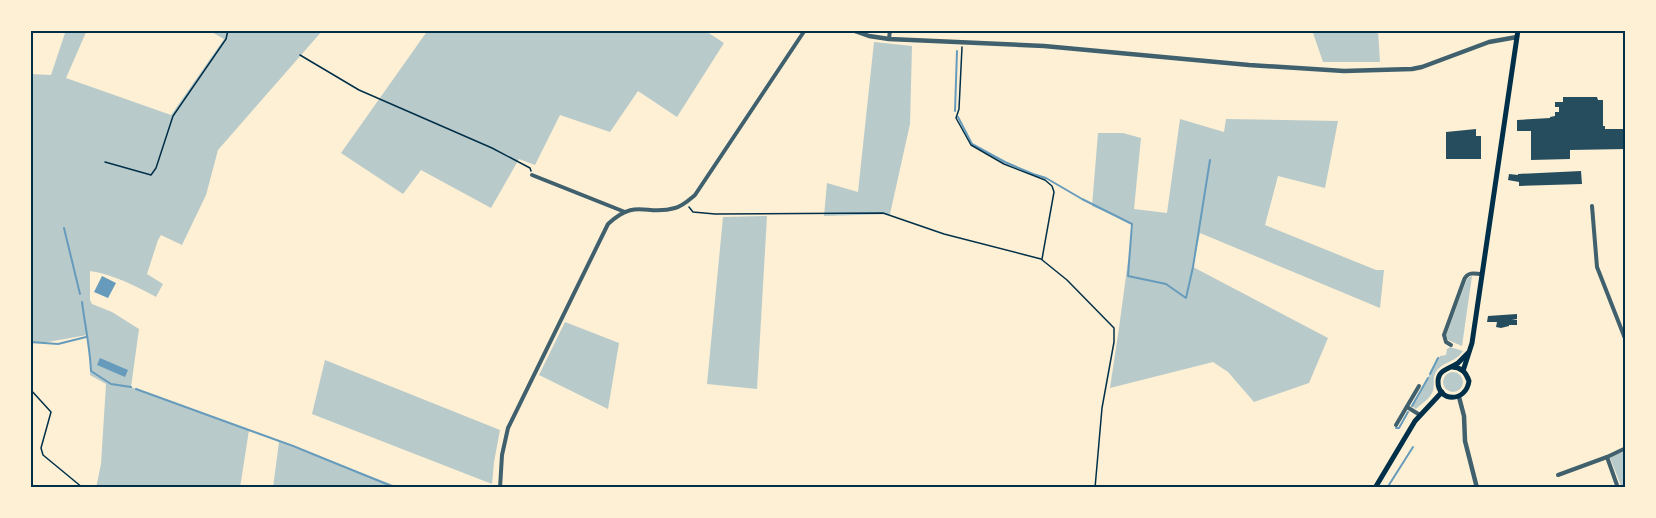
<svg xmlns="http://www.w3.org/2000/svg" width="1656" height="518" font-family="'Alegreya Sans',sans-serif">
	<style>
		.green { fill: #b9caca }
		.water { fill: #669bbc }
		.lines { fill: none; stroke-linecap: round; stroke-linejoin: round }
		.stream { stroke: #669bbc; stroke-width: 2 }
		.building { fill: #264d5e }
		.path { stroke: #003049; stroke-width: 1.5 }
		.minor { stroke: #3f606c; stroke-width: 4 }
		.tertiary { stroke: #3f606c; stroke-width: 4.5 }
		.secondary { stroke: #003049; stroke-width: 5 }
		.neatline { fill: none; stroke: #003049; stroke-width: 2 }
	</style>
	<rect width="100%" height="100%" fill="#fdf0d5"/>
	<g class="green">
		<path d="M66 30H87L66 78 171 115 224 39 208 30H323L218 150 206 195 182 245 161 235 158 240 147 274 163 284 156 297C136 286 112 274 90 271V300L92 304 112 312 139 329 131 387 249 430 240 488H96L101 464 106 384 90 375V357L87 335 48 342H30V74L51 75Z"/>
		<path d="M428 30H704L724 43 677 117 638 91 610 132 560 115 535 165 519 159 491 208 421 170 403 194 341 153Z"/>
		<path d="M1312 30H1378L1380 62H1323Z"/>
		<path d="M874 42 912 46 910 124 890 214 824 216 827 183 858 192Z"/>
		<path d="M1180 119 1224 132 1226 119 1338 121 1325 188 1278 176 1265 225 1376 270H1384L1380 308 1200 233 1193 267 1328 338 1309 383 1254 402 1228 372 1213 362 1110 388 1119 328 1133 224 1092 206 1098 133H1123L1141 138 1134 209 1167 213Z"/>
		<path d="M767 216 757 389 707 384 723 217Z"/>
		<path d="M1472 276 1462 346 1448 340 1446 336 1466 281 1469 277Z"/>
		<path d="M565 322 619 343 608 409 539 375Z"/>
		<path d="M1450 347 1463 351C1455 363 1443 361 1436 372 1432 378 1435 384 1433 391 1430 399 1422 403 1416 409L1412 406 1440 356 1446 355 1447 349Z"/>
		<path d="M325 360 500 430 494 462 492 484 312 414Z"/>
		<circle cx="1453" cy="382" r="10"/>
		<path d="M279 442 396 486V488H273Z"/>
		<path d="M1626 451V488H1622L1610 458 1612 456Z"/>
	</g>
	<g class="water">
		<path d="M102 276 116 283 108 298 94 292Z"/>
		<path d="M100 358 128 370 125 377 97 365Z"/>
	</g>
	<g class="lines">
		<g class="stream">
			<path d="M955 111 957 51"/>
			<path d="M958 117 972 144 1005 162 1033 174 1046 178 1082 199 1132 224 1128 276 1166 284 1186 298 1193 267 1210 160"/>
			<path d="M64 228 80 294"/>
			<path d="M82 302C85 325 90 348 91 371L111 384 131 387"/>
			<path d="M30 342 58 344 86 337"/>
			<path d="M1430 374 1438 358"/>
			<path d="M136 389 293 446 394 487V488"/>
			<path d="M1412 406 1428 378"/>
			<path d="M1396 428H1399L1408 412"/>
			<path d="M1387 488 1413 447"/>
		</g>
	</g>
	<g class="building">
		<path d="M1563 97H1597L1598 100H1603V126H1605V129H1626V149L1570 150V159L1531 160V131H1517V120L1550 118V117L1555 116V112H1559V107H1555V102H1563Z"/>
		<path d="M1476 129V136H1481V159H1446V132Z"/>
		<path d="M1581 171 1582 184 1519 186V182L1508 180 1509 174 1518 175V174Z"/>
		<path d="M1517 314V319H1512L1517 320V325H1509V326L1501 328 1496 327 1497 322H1487L1488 316Z"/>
	</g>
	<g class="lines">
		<g class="path">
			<path d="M962 47 959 109 956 118 971 145 1004 164 1045 180 1052 186 1054 192 1042 259"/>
			<path d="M300 55 359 90 492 148 530 168 531 171"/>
			<path d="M105 162 151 175 156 168 173 116 226 39 228 30"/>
			<path d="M689 207 693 212 715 214 883 213 944 234 1041 259 1067 280 1114 328V342L1102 408 1095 488"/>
			<path d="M30 389 51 412 41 448 43 455 83 488"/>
		</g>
		<g class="minor">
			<path d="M889 39 890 30"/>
			<path d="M532 175 625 212"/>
			<path d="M1592 206 1597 267 1626 341"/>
			<path d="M1451 345 1446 342 1444 335 1464 280C1467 272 1474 273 1481 274"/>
			<path d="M1407 407 1420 415"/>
			<path d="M1396 425 1419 386"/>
			<path d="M1607 457 1626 448"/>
			<path d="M1558 475 1607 457 1618 488"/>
			<path d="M500 488 502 455 508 428 608 224C637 197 646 217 675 208 683 206 689 200 695 195L805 30"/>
		</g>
		<g class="tertiary">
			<path d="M852 30 869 36 889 39 1044 46 1249 65 1344 71 1412 69 1422 67 1489 42 1517 37"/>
			<path d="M1459 397 1464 416 1465 441 1477 488"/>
		</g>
		<g class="secondary">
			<path d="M1452 367C1461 367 1466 372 1469 381 1466 403 1438 402 1438 382 1438 369 1450 369 1458 363 1461 360 1465 356 1468 353"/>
			<path d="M1463 371 1472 343 1518 30"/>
			<path d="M1375 488 1415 421 1442 392"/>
		</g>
	</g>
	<rect width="1656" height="518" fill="none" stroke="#fdf0d5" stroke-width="63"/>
	<rect x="32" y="32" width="1592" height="454" class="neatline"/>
</svg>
